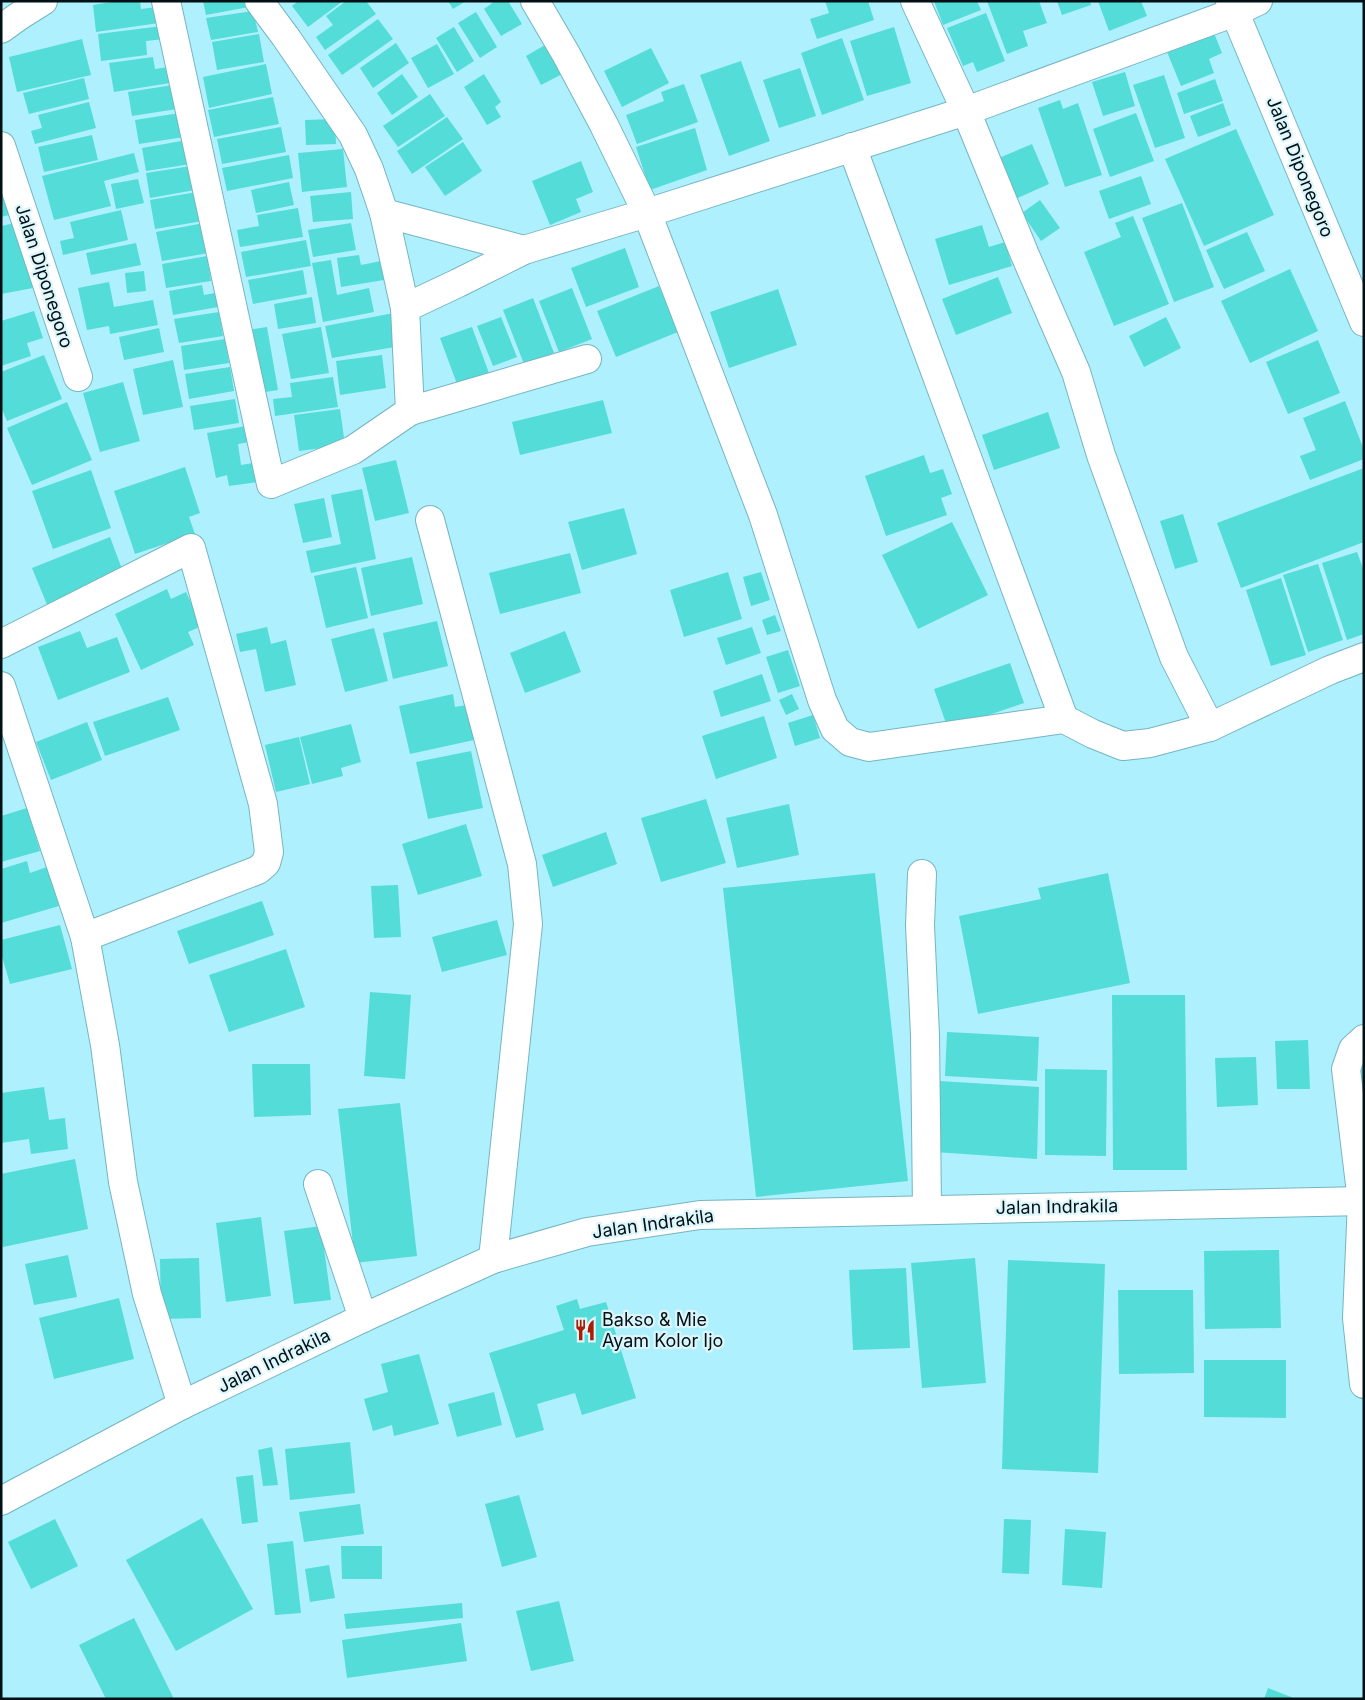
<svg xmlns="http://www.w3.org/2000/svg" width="1365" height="1700" font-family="Inter,sans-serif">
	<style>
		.building { fill: #54dcd8 }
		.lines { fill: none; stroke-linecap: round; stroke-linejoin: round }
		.minor-casing { stroke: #75b5c2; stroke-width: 30 }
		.minor { stroke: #fff; stroke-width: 28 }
		.labels { text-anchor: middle; stroke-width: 4.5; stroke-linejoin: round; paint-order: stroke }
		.street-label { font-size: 18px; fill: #001015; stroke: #ddf6fb }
		.poi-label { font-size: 18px; fill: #001015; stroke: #ddf6fb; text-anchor: start }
	</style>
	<rect width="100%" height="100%" fill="#aef0fe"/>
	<g class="building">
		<path d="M117 1H140L141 9 157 7 159 23 96 32 93 5Z"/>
		<path d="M203 1H250L254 6 206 15Z"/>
		<path d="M298 1H343L308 27 292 6Z"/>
		<path d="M346 1H366L376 14 325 50 316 37 333 25 326 16Z"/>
		<path d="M448 1H466L453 9Z"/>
		<path d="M495 1H508L522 24 501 36 484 9Z"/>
		<path d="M825 1H868L874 20 817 39 810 19 829 13Z"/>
		<path d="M934 1H977L981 10 943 25Z"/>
		<path d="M987 1H1039L1047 23 1023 31 1028 46 1007 54Z"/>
		<path d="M1057 1H1090L1091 5 1062 15Z"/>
		<path d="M1098 1H1141L1147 16 1109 31Z"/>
		<path d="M253 11 258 32 211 40 206 18Z"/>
		<path d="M476 12 497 47 480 58 458 23Z"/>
		<path d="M986 13 1005 61 977 72 973 62 963 66 947 28Z"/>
		<path d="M378 19 393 39 342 75 328 55Z"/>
		<path d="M162 26 164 39 146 41 147 55 101 61 98 34Z"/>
		<path d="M454 27 474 61 457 72 436 38Z"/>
		<path d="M894 27 911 83 867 96 850 41Z"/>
		<path d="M1214 33 1222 53 1209 59 1214 73 1181 86 1167 52Z"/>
		<path d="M259 34 264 62 217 70 212 42Z"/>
		<path d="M842 38 864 100 822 115 801 53Z"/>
		<path d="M82 39 91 75 17 92 9 57Z"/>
		<path d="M552 41 568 71 541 85 526 56Z"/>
		<path d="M396 43 409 63 373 88 360 68Z"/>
		<path d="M437 44 454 74 428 88 411 58Z"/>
		<path d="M651 48 669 83 622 107 604 71Z"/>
		<path d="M153 57 155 69 168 67 170 83 114 92 109 63Z"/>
		<path d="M741 61 770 141 729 156 700 75Z"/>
		<path d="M266 64 272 94 209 108 203 77Z"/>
		<path d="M800 68 816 116 779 128 763 80Z"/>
		<path d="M1125 72 1135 106 1103 116 1092 82Z"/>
		<path d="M402 74 418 97 392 115 377 93Z"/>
		<path d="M484 74 501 102 495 107 501 117 487 125 464 87Z"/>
		<path d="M1164 75 1185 138 1155 148 1133 85Z"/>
		<path d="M84 78 89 99 29 114 23 93Z"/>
		<path d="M1215 79 1223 101 1184 114 1177 93Z"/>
		<path d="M684 84 698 122 637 144 626 115 664 101 661 92Z"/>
		<path d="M173 85 177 109 132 116 128 92Z"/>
		<path d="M430 94 445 116 398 147 383 126Z"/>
		<path d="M273 97 279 124 214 137 208 110Z"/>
		<path d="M1060 100 1063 109 1078 103 1102 175 1065 187 1038 108Z"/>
		<path d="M89 102 96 128 35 144 31 131 42 128 38 115Z"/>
		<path d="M1223 103 1231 125 1198 137 1190 116Z"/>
		<path d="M180 113 184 137 139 144 135 120Z"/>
		<path d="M1136 113 1154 161 1110 177 1093 129Z"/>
		<path d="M447 117 463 139 412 174 397 151Z"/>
		<path d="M335 119 336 144 306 145 305 120Z"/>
		<path d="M281 127 286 152 222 164 217 139Z"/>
		<path d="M695 128 707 170 650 190 636 147Z"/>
		<path d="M1236 129 1274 215 1204 246 1165 159Z"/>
		<path d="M92 135 98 160 44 172 38 147Z"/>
		<path d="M187 140 191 164 146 171 142 148Z"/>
		<path d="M463 142 482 171 445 196 425 167Z"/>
		<path d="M1032 144 1049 184 1011 201 994 160Z"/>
		<path d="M343 149 347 187 302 192 298 153Z"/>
		<path d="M134 153 139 172 104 181 111 206 54 220 42 176Z"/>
		<path d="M289 155 293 178 227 191 222 168Z"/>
		<path d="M581 161 593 192 576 199 581 212 550 225 532 181Z"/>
		<path d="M191 166 195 190 150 198 146 173Z"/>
		<path d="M1141 176 1151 204 1109 219 1099 191Z"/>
		<path d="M138 179 144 203 116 209 111 184Z"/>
		<path d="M289 182 294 205 256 213 251 190Z"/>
		<path d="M1 186 13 214 1 217Z"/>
		<path d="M197 192 203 221 155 229 150 200Z"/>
		<path d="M351 192 353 219 313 222 310 196Z"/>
		<path d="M1040 200 1060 228 1041 241 1022 213Z"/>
		<path d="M1182 203 1214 287 1174 302 1142 218Z"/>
		<path d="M298 208 303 237 240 247 237 230 259 226 257 215Z"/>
		<path d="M121 210 128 240 63 255 60 241 74 238 70 222Z"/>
		<path d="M1133 216 1169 304 1114 326 1084 252 1121 237 1115 223Z"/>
		<path d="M20 222 33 288 1 294V226Z"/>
		<path d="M204 223 209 253 162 261 156 232Z"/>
		<path d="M351 223 356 250 313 257 308 230Z"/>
		<path d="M982 225 989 247 1005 242 1012 266 949 285 935 239Z"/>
		<path d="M1247 232 1265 271 1224 289 1206 250Z"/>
		<path d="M306 240 311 266 246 277 241 252Z"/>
		<path d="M136 243 141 265 91 275 86 253Z"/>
		<path d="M625 248 639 287 586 307 571 268Z"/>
		<path d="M359 255 361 265 381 261 384 280 341 287 337 258Z"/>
		<path d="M207 256 211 281 166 288 162 264Z"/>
		<path d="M331 260 337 295 369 288 374 312 323 322 312 263Z"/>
		<path d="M1290 269 1318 331 1250 363 1221 301Z"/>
		<path d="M303 270 307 294 253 304 248 280Z"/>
		<path d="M144 271 146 291 127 293 125 273Z"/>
		<path d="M998 277 1012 313 956 335 942 299Z"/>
		<path d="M109 282 114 307 153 300 158 325 110 334 109 326 87 330 78 288Z"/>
		<path d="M202 285 204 295 215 293 218 307 173 315 169 291Z"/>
		<path d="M659 286 678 332 616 357 597 311Z"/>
		<path d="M572 288 592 339 559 352 539 301Z"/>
		<path d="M778 289 797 345 729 368 710 312Z"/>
		<path d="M312 297 316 323 278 329 274 304Z"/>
		<path d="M533 298 554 353 524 364 503 310Z"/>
		<path d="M34 311 43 338 27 343 31 356 1 366V321Z"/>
		<path d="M219 312 223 336 179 343 174 319Z"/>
		<path d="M394 313 400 346 332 358 325 326Z"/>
		<path d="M501 317 517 357 493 366 477 326Z"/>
		<path d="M1166 317 1181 348 1144 367 1129 336Z"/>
		<path d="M267 327 278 390 259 393 248 330Z"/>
		<path d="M321 327 329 373 291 379 282 334Z"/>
		<path d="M472 327 489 373 457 384 440 338Z"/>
		<path d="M159 328 164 352 124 360 119 337Z"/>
		<path d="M225 339 229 363 184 370 181 346Z"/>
		<path d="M1318 340 1340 393 1288 414 1266 362Z"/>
		<path d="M44 355 62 399 7 421 1 407V372Z"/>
		<path d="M382 355 386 388 340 395 336 361Z"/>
		<path d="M173 360 183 407 143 415 133 369Z"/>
		<path d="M230 367 234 391 189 399 185 374Z"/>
		<path d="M333 377 338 407 275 416 273 399 292 397 290 383Z"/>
		<path d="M123 382 140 441 100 452 83 393Z"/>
		<path d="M235 399 239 423 194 430 190 406Z"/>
		<path d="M603 400 612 433 520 455 512 422Z"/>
		<path d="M1345 401 1364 450V459L1310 480 1300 456 1316 450 1303 418Z"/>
		<path d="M67 402 92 460 32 485 7 428Z"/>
		<path d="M340 409 345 445 299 451 294 415Z"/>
		<path d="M1048 412 1060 448 994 470 982 435Z"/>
		<path d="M246 426 249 442 238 444 241 465 253 463 257 482 229 486 227 475 216 478 207 433Z"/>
		<path d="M924 455 930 473 943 469 952 494 941 498 947 515 886 536 865 476Z"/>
		<path d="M396 460 409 513 375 521 362 468Z"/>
		<path d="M185 467 200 513 189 517 195 534 135 554 114 491Z"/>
		<path d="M1364 468V542L1241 588 1217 523Z"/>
		<path d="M91 470 111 528 53 549 32 491Z"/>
		<path d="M362 489 376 559 311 573 306 551 341 544 331 495Z"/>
		<path d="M324 498 332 537 303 543 294 504Z"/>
		<path d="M624 508 637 554 582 570 568 522Z"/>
		<path d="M1183 514 1198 562 1175 569 1160 521Z"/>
		<path d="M952 522 988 595 918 629 882 555Z"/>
		<path d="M110 537 125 577 48 607 32 568Z"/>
		<path d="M1357 552 1364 571V634L1347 640 1322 563Z"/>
		<path d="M570 553 581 593 500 614 489 573Z"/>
		<path d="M412 557 423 604 371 616 361 568Z"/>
		<path d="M1318 564 1343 640 1308 652 1283 575Z"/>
		<path d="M356 567 368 618 326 628 314 576Z"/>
		<path d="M728 572 742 619 684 637 670 590Z"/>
		<path d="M761 572 770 600 751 606 743 577Z"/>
		<path d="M1281 578 1306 655 1271 666 1246 590Z"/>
		<path d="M167 589 171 599 186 592 202 626 188 632 194 645 141 670 115 614Z"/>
		<path d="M775 615 781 631 767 635 762 620Z"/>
		<path d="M437 621 448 666 393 679 383 633Z"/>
		<path d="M267 627 271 644 286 640 296 685 265 692 256 649 240 652 236 634Z"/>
		<path d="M752 627 761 653 726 665 717 638Z"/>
		<path d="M374 628 388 681 345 692 331 639Z"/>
		<path d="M80 631 87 648 117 637 130 672 58 700 38 647Z"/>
		<path d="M565 631 581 672 525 693 510 653Z"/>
		<path d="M788 650 800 686 778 693 766 657Z"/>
		<path d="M1010 663 1024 703 948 729 934 689Z"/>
		<path d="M762 674 771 701 721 717 713 691Z"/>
		<path d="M453 694 455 707 466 705 474 740 410 754 399 706Z"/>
		<path d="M792 694 799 709 786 715 779 700Z"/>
		<path d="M168 697 180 730 105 756 93 722Z"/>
		<path d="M813 715 820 738 795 746 788 723Z"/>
		<path d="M764 716 777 758 716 779 702 736Z"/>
		<path d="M87 722 102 760 51 780 36 742Z"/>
		<path d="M351 724 361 762 341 768 343 776 312 784 300 737Z"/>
		<path d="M299 737 310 784 276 792 265 745Z"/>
		<path d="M471 751 483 808 428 819 416 762Z"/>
		<path d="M706 799 726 863 661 882 641 818Z"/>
		<path d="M789 804 799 855 737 868 726 818Z"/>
		<path d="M27 808 40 851 1 862V816Z"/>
		<path d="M466 824 482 876 418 895 402 844Z"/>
		<path d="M606 832 617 864 553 887 542 855Z"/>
		<path d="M27 861 30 873 47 867 59 906 1 923V869Z"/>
		<path d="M875 873 908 1181 756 1197 723 888Z"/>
		<path d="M1108 873 1130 983 978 1014 959 916 1041 899 1038 888Z"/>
		<path d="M398 885 401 937 374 938 371 886Z"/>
		<path d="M262 901 274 935 189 964 177 931Z"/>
		<path d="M497 920 507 955 442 972 432 937Z"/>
		<path d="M60 925 72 969 10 984 1 953V940Z"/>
		<path d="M286 949 305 1007 229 1032 209 975Z"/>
		<path d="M370 992 411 995 405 1079 364 1076Z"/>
		<path d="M1112 995H1185L1187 1170H1113Z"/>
		<path d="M947 1032 1039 1037 1037 1081 945 1076Z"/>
		<path d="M1308 1040 1310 1089H1277L1275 1041Z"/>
		<path d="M1256 1057 1258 1105 1217 1107 1215 1058Z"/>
		<path d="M1360 1061H1364V1126L1359 1096Z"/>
		<path d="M252 1064H310L311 1115 254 1117Z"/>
		<path d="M1045 1069 1107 1070 1106 1156 1045 1155Z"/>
		<path d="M939 1081 1039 1087 1037 1159 935 1152Z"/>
		<path d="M44 1087 49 1120 65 1118 68 1149 31 1154 29 1139 1 1143V1093Z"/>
		<path d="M400 1103 417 1256 355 1263 338 1109Z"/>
		<path d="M75 1159 88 1229 3 1247 1 1240V1174Z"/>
		<path d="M261 1217 271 1296 226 1302 216 1223Z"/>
		<path d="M321 1226 331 1300 294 1304 284 1231Z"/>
		<path d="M1279 1250 1281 1328 1205 1329 1204 1251Z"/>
		<path d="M68 1255 77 1297 34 1305 25 1264Z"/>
		<path d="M199 1258 201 1318 161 1319 160 1259Z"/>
		<path d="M975 1258 986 1383 922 1388 911 1263Z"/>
		<path d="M1008 1260 1105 1264 1098 1473 1002 1469Z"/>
		<path d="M906 1268 910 1348 853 1350 849 1270Z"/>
		<path d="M1118 1290H1193L1194 1373 1119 1374Z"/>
		<path d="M119 1298 134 1359 54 1379 39 1318Z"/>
		<path d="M577 1299 580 1309 606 1302 636 1398 582 1415 575 1393 537 1404 544 1430 516 1438 489 1353 564 1330 556 1306Z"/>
		<path d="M419 1354 439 1424 394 1436 392 1425 373 1431 364 1399 388 1392 381 1364Z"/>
		<path d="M1204 1360H1286V1418L1204 1417Z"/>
		<path d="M494 1392 502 1425 457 1437 448 1404Z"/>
		<path d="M350 1442 355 1493 290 1500 285 1449Z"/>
		<path d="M272 1447 278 1485 263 1486 258 1450Z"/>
		<path d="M253 1475 258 1522 242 1524 236 1477Z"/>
		<path d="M519 1495 537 1557 502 1567 485 1504Z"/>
		<path d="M360 1504 364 1534 304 1542 299 1512Z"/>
		<path d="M202 1518 253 1609 176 1651 126 1560Z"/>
		<path d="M55 1519 78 1566 31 1589 8 1542Z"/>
		<path d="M1004 1519 1031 1520 1029 1574 1002 1573Z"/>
		<path d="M1065 1529 1106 1532 1102 1588 1062 1585Z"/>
		<path d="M293 1541 301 1613 275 1615 267 1544Z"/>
		<path d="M341 1546H382V1579H342Z"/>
		<path d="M329 1565 335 1598 310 1602 305 1569Z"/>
		<path d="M559 1601 574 1661 531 1671 516 1611Z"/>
		<path d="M462 1603 463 1618 346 1629 344 1614Z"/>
		<path d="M134 1618 174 1699H106L79 1645Z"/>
		<path d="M461 1623 467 1661 347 1678 342 1640Z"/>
		<path d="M1268 1688 1296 1699H1264Z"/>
	</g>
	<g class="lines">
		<g class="minor-casing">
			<g id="minor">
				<path d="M166 1 271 484 353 450 410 411 405 308 458 283 524 250 647 213 966 111 1235 12 1258 1"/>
				<path d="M259 1 285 36 353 135 369 169 384 213 405 308"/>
				<path d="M535 1 566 54 604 125 647 213 763 515 822 700 835 729 850 742 869 747 1064 719 1093 734 1123 746 1150 743 1210 727"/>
				<path d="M915 1 966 111 1025 255 1076 372 1101 455 1174 657 1210 727 1330 670 1364 657"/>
				<path d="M1230 1 1364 322"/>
				<path d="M1 29 19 16 43 1"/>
				<path d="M1 146 78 377"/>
				<path d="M852 147 1064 719"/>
				<path d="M384 213 524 250"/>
				<path d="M410 411 587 359"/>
				<path d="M430 520 522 864 528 924 493 1259"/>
				<path d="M1 644 191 548 263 804 269 852 266 863 258 870 85 937"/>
				<path d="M1 686 85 937 105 1045 123 1182 147 1294 182 1405"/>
				<path d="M922 874 920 925 925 1035 927 1209"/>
				<path d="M1364 1039 1353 1049 1346 1069 1362 1201 1357 1318 1364 1384"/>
				<path d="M318 1184 363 1318"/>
				<path d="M1 1501 182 1405 363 1318 493 1259 587 1232 700 1215 1364 1201"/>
			</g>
		</g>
		<use href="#minor" class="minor"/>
	</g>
	<defs>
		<g id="restaurant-bare" transform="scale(1.725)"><path d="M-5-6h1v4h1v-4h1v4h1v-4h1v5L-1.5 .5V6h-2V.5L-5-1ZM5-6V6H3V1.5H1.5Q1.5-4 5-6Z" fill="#ab1c00" stroke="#ddf6fb" stroke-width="2.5" paint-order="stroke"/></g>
	</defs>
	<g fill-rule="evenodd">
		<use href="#restaurant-bare" x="585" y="1330"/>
	</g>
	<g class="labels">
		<g class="street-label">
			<text transform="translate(1300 167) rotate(68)" y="6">Jalan Diponegoro</text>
			<text transform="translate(44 276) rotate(72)" y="6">Jalan Diponegoro</text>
			<text transform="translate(1057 1207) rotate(-1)" y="6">Jalan Indrakila</text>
			<text transform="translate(653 1224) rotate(-8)" y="6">Jalan Indrakila</text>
			<text transform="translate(274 1361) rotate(-26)" y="6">Jalan Indrakila</text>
		</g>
		<g class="poi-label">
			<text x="602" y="1326">Bakso &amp; Mie<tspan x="602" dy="21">Ayam Kolor Ijo</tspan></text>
		</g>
	</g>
	<rect width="1365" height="1700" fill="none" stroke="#001015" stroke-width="5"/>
</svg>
